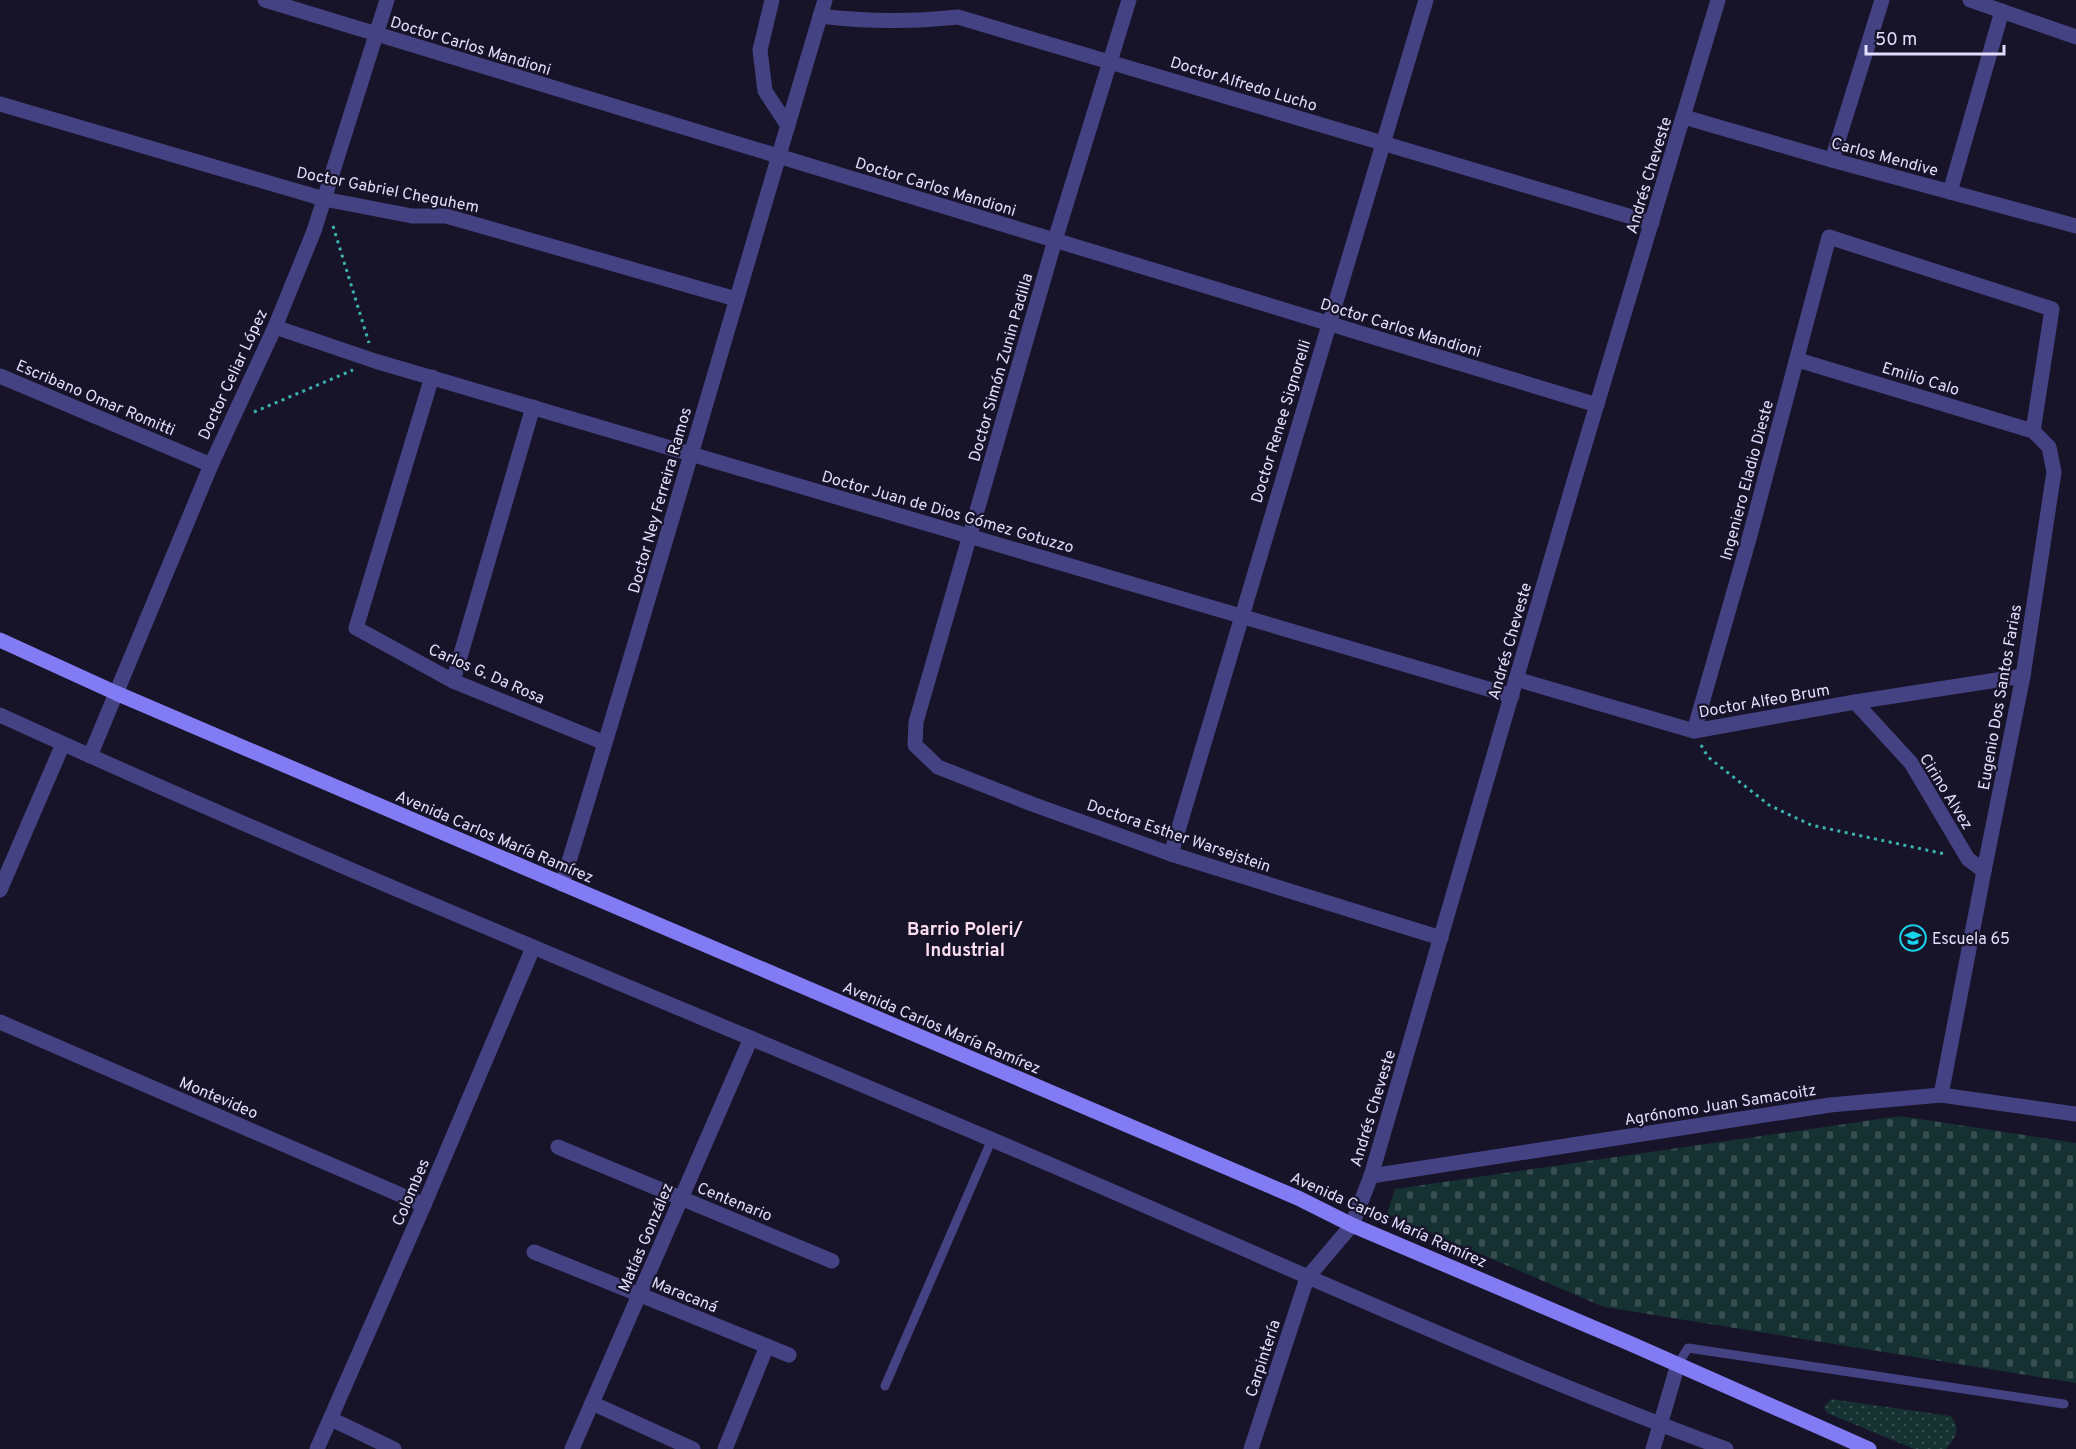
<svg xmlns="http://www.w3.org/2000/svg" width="2076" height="1449" font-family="Overpass,sans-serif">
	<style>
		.green { fill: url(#green-dots) }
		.cemetery { fill: url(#cemetery-stones) }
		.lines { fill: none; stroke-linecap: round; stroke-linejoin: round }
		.path { stroke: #3bb2ad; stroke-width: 3; stroke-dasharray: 3 4.5; stroke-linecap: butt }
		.lane { stroke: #454283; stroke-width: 9 }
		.street { stroke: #454283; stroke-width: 15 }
		.secondary { stroke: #817bf4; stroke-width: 15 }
		.labels { text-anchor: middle; stroke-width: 4.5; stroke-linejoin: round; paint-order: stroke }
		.street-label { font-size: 16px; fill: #e1dcfc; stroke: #171328 }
		.poi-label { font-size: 16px; fill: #e1dcfc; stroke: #171328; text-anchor: start }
		.neighbourhood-label { font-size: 18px; font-weight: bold; fill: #fcdef1; stroke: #171328 }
	</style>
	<defs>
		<pattern id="green-dots" width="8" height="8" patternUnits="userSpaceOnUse" patternTransform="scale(1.5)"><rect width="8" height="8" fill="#163131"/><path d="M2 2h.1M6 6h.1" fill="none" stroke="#384e50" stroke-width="1.8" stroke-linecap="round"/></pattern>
		<pattern id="cemetery-stones" width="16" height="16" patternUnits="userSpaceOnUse" patternTransform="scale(1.5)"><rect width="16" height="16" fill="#163131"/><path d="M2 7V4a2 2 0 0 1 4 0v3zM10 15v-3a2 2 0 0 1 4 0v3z" fill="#384e50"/></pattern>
	</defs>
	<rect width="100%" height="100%" fill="#171328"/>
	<path class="green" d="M1831 1399 1951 1416C1961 1429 1956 1438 1946 1449H1914L1827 1413 1824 1407Z"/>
	<path class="cemetery" d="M1900 1116 2076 1143V1383L1604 1307 1387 1214 1395 1189Z"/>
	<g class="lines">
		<g class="path">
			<path d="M333 226 369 343"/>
			<path d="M254 412 353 370"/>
			<path d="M1701 745 1708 757 1769 805 1811 825 1945 854"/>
		</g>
		<g class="lane">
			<path d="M1678 1364 1688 1348 2064 1404"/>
			<path d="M885 1386 992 1139"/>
		</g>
		<g class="street">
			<path d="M265 0 1597 405"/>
			<path d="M772 0 760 50 765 91 788 126"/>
			<path d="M1129 0 1055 240 916 722 915 745 938 767 1032 804 1171 854 1441 938"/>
			<path d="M1970 0 2076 37"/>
			<path d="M820 16C867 22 911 22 958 17L1652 223"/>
			<path d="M0 104 324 199 412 216H446L736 299"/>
			<path d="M1684 117 1832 160 2076 226"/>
			<path d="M1832 160 1882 0"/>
			<path d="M1950 192 2002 11"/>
			<path d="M275 327 375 361 1512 696"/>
			<path d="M1798 360 2033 431 2049 447 2054 472 2023 676 1984 871 1941 1095"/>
			<path d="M0 376 211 465"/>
			<path d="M432 377 356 628 453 681 605 743"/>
			<path d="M1516 679 1694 731 1855 702 2023 676"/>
			<path d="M453 681 533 407"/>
			<path d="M1855 702 1911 763 1968 859 1984 871"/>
			<path d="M0 715C326 864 658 998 988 1138 1234 1242 1476 1356 1726 1449"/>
			<path d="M1694 731 1749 539 1829 237 2052 309 2033 431"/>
			<path d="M90 756 211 465 275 327 314 231 387 0"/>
			<path d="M1171 854 1426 0"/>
			<path d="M562 884C653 590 737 295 825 0"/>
			<path d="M0 890 63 744"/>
			<path d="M0 1022 424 1205"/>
			<path d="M558 1147 832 1261"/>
			<path d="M1371 1176 1830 1105 1941 1095 2076 1114"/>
			<path d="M534 1252 789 1355"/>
			<path d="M592 1403 693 1449"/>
			<path d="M331 1419 394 1449"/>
			<path d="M317 1449 424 1205 533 948"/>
			<path d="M572 1449 751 1038"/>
			<path d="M725 1449 767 1346"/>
			<path d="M1251 1449 1307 1278 1352 1225 1371 1176 1574 481 1718 0"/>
			<path d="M1653 1449 1678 1364"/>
		</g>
		<path class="secondary" d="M0 640 116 693 1298 1198 1352 1225 1629 1343 1869 1449"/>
	</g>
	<defs>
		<g id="school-ring" transform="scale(1.35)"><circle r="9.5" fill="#171328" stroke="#19d3ec" stroke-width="1.5"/><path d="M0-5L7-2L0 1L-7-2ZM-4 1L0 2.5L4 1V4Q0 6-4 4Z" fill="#19d3ec"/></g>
	</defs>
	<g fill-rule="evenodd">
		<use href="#school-ring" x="1913" y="938"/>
	</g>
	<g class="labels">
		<g class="street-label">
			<text transform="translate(471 45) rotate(17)" y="6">Doctor Carlos Mandioni</text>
			<text transform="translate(1244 83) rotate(17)" y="6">Doctor Alfredo Lucho</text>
			<text transform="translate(1885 156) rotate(15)" y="6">Carlos Mendive</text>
			<text transform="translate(1648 175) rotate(-73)" y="6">Andrés Cheveste</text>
			<text transform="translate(936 186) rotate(17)" y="6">Doctor Carlos Mandioni</text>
			<text transform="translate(388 189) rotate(11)" y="6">Doctor Gabriel Cheguhem</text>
			<text transform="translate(1401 327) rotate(17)" y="6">Doctor Carlos Mandioni</text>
			<text transform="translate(1000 367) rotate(-74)" y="6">Doctor Simón Zunin Padilla</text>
			<text transform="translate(232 374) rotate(-65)" y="6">Doctor Celiar López</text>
			<text transform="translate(1921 378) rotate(17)" y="6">Emilio Calo</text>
			<text transform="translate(96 397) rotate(23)" y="6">Escribano Omar Romitti</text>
			<text transform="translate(1280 421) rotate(-73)" y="6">Doctor Renee Signorelli</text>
			<text transform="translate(1746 480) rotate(-75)" y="6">Ingeniero Eladio Dieste</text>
			<text transform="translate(659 500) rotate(-74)" y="6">Doctor Ney Ferreira Ramos</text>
			<text transform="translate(948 511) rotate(16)" y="6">Doctor Juan de Dios Gómez Gotuzzo</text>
			<text transform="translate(1509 641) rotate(-74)" y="6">Andrés Cheveste</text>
			<text transform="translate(487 673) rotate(24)" y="6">Carlos G. Da Rosa</text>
			<text transform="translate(1999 697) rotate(-80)" y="6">Eugenio Dos Santos Farias</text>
			<text transform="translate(1764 700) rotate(-10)" y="6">Doctor Alfeo Brum</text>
			<text transform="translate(1947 791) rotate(58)" y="6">Cirino Alvez</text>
			<text transform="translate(1179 835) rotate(19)" y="6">Doctora Esther Warsejstein</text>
			<text transform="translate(495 836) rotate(23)" y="6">Avenida Carlos María Ramírez</text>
			<text transform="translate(942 1027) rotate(23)" y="6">Avenida Carlos María Ramírez</text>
			<text transform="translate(219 1097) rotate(23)" y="6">Montevideo</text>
			<text transform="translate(1720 1104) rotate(-9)" y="6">Agrónomo Juan Samacoitz</text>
			<text transform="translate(1372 1108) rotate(-73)" y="6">Andrés Cheveste</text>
			<text transform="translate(410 1192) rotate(-67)" y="6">Colombes</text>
			<text transform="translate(735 1201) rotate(22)" y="6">Centenario</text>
			<text transform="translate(1389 1219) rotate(24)" y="6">Avenida Carlos María Ramírez</text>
			<text transform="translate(645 1237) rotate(-67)" y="6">Matías González</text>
			<text transform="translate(685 1294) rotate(22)" y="6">Maracaná</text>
			<text transform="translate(1262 1358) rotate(-72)" y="6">Carpintería</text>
		</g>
		<g class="poi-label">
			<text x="1932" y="944">Escuela 65</text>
		</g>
		<g class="neighbourhood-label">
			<text x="965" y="935">Barrio Poleri/<tspan x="965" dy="21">Industrial</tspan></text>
		</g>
	</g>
	<path d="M1866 45v9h138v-9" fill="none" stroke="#e1dcfc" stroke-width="3"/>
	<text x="1875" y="45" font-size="18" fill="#e1dcfc" stroke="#171328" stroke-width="4.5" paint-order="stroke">50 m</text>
</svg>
